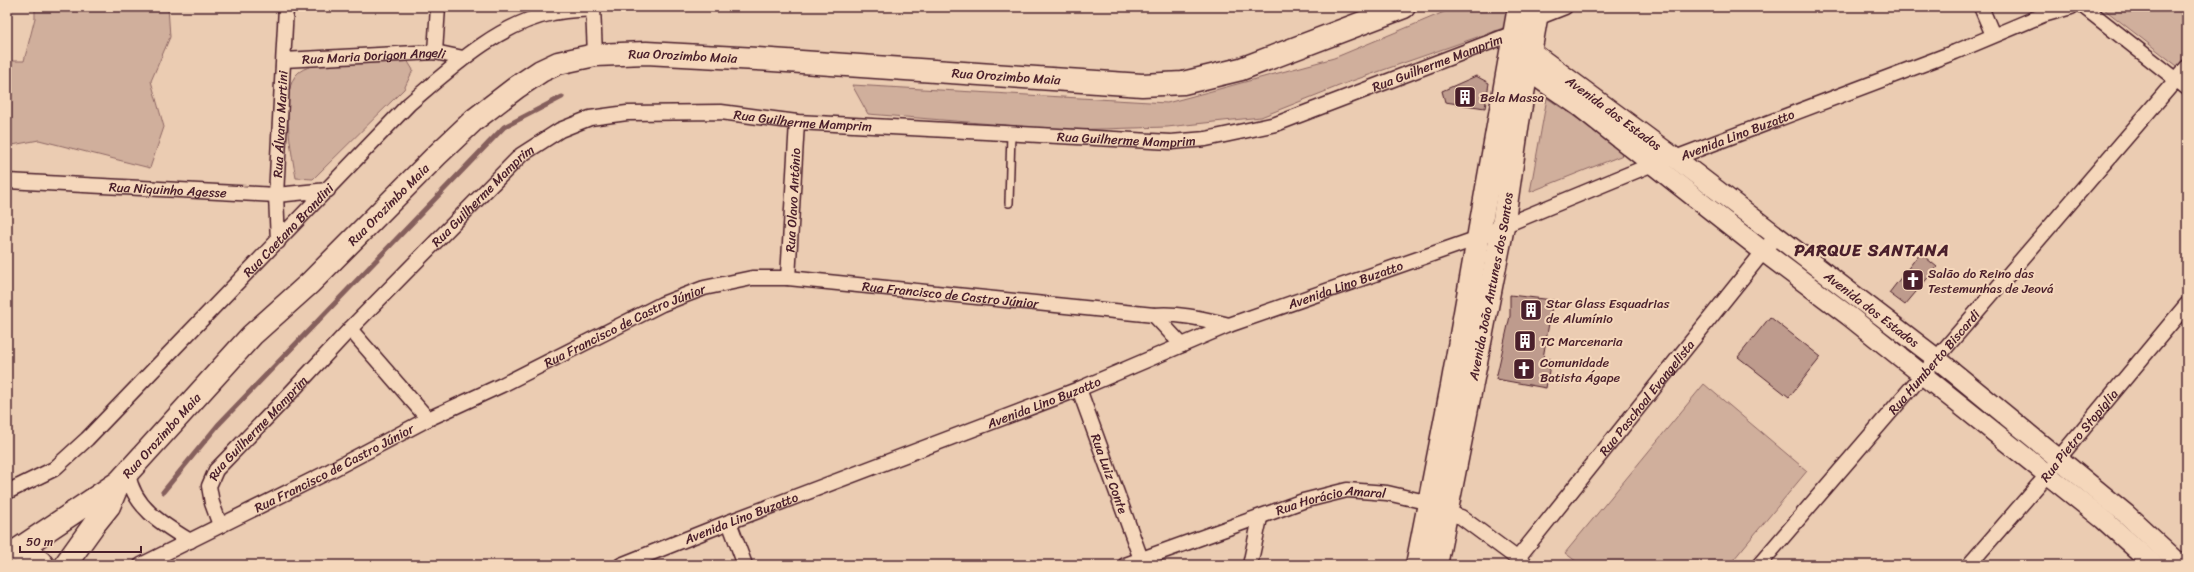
<svg xmlns="http://www.w3.org/2000/svg" width="2194" height="572" font-family="Sriracha,sans-serif">
	<style>
		.green { fill: #d0af9c; stroke: #8d6764 }
		.lines { fill: none; stroke-linecap: round; stroke-linejoin: round }
		.stream { stroke: #855e5c; stroke-width: 5 }
		.building { fill: #be9b8d; stroke: #4a1f2b }
		.lane-casing { stroke: #4a1f2b; stroke-width: 10 }
		.street-casing { stroke: #4a1f2b; stroke-width: 17 }
		.secondary-casing { stroke: #4a1f2b; stroke-width: 22 }
		.primary-casing { stroke: #4a1f2b; stroke-width: 25 }
		.lane { stroke: #f5d7bb; stroke-width: 7 }
		.street { stroke: #f5d7bb; stroke-width: 14 }
		.secondary { stroke: #f5d7bb; stroke-width: 19 }
		.primary { stroke: #f5d7bb; stroke-width: 22 }
		.labels { text-anchor: middle; stroke-width: 4; stroke-linejoin: round; paint-order: stroke }
		.street-label { font-size: 13px; fill: #4a1f2b; stroke: #f5d7bb }
		.poi-label { font-size: 13px; fill: #4a1f2b; stroke: #f5d7bb; text-anchor: start }
		.district-label { font-size: 17px; font-weight: bold; letter-spacing: 1px; fill: #4a1f2b; stroke: #f5d7bb }
	</style>
	<rect width="100%" height="100%" fill="#ebccb2"/>
	<filter id="ink" filterUnits="userSpaceOnUse"><feTurbulence type="fractalNoise" baseFrequency=".025" numOctaves="2"/><feDisplacementMap in="SourceGraphic" scale="8" xChannelSelector="R" yChannelSelector="G"/><feConvolveMatrix kernelMatrix="1 2 1 2 8 2 1 2 1" color-interpolation-filters="sRGB"/></filter>
	<g filter="url(#ink)">
		<g class="green">
			<path d="M35 7H168L170 37 151 81 164 127 150 168 39 140 7 146V61H24L35 18Z"/>
			<path d="M1456 7H1507L1506 27 1349 82 1261 117 1167 127 1067 130 868 114 852 85 1167 103 1334 58Z"/>
			<path d="M2119 7 2187 8V62L2181 69 2104 9Z"/>
			<path d="M407 60 413 70 404 89 313 179 296 178C292 155 278 88 299 72 319 57 380 61 407 60Z"/>
			<path d="M1547 98 1628 153 1530 192Z"/>
			<path d="M1704 384 1807 471 1729 565H1581L1565 553Z"/>
		</g>
		<g class="lines">
			<path class="stream" d="M163 492 218 425 504 127 562 97"/>
		</g>
		<g class="building">
			<path d="M1476 76 1489 83 1485 108 1445 102 1442 91Z"/>
			<path d="M1920 253 1937 267 1905 305 1889 293Z"/>
			<path d="M1510 295 1553 300 1543 358 1551 359 1546 388 1496 379 1510 316Z"/>
			<path d="M1770 317 1821 357 1789 397 1738 357Z"/>
		</g>
		<g class="lines">
			<g class="lane-casing">
				<path id="lane" d="M1009 203 1011 133"/>
			</g>
			<g class="street-casing">
				<g id="street">
					<path d="M593 7 595 55"/>
					<path d="M1981 7 1993 35"/>
					<path d="M2084 7 2187 88"/>
					<path d="M435 52 438 7"/>
					<path id="s1" d="M284 60 435 52 463 58"/>
					<path id="s2" d="M7 181 276 195 328 190"/>
					<path id="s3" d="M278 242 276 195 286 7"/>
					<path id="s4" d="M788 278 797 122"/>
					<path d="M1154 315 1182 345"/>
					<path d="M350 329 428 419"/>
					<path id="s5" d="M1079 389 1141 559"/>
					<path d="M128 473C133 507 162 524 190 541"/>
					<path id="s6" d="M7 492 54 469 87 439 409 104C450 69 499 23 553 13 566 10 580 10 593 9"/>
					<path d="M729 522 745 565"/>
					<path id="s7" d="M220 525 212 503 209 486 216 470 281 403 350 329 521 155 560 130 590 118 627 113 721 112 797 122 1171 142 1206 139 1276 124 1514 33 1537 18 1565 7"/>
					<path id="s8" d="M1517 559 1775 237"/>
					<path id="s9" d="M141 565 326 473 428 419 502 385 662 304 704 288 752 278H788L1154 315C1181 313 1203 319 1229 325"/>
					<path id="s10" d="M621 565 729 522 1079 389 1229 325 1478 238 1503 226 1653 164 1675 158 1955 52 2043 15 2071 7"/>
					<path id="s11" d="M1125 565 1303 501 1347 490 1387 493 1430 503 1445 512 1461 517 1526 565"/>
					<path d="M1250 565 1260 518"/>
					<path id="s12" d="M1759 565 2187 67"/>
					<path id="s13" d="M1969 565 2047 475 2059 458 2187 304"/>
				</g>
			</g>
			<g class="secondary-casing">
				<g id="secondary">
					<path id="s14" d="M1520 43 1675 158 1936 358 2126 514 2181 565"/>
					<path d="M1515 62 1580 107 1764 252 1849 316 2103 519 2154 565"/>
				</g>
			</g>
			<g class="primary-casing">
				<g id="primary">
					<path id="s15" d="M16 551 119 482 252 335 310 283 437 155 474 120 517 87 541 71 558 63 595 55 646 53 757 59 1142 85 1183 83 1241 69 1404 7"/>
					<path d="M7 552C20 550 35 554 43 565"/>
					<path d="M65 565 93 526 109 506 119 482"/>
					<path d="M1417 565 1452 386 1519 7"/>
					<path id="s16" d="M1436 565 1503 226 1518 122 1538 7"/>
				</g>
			</g>
			<use href="#lane" class="lane"/>
			<use href="#street" class="street"/>
			<use href="#secondary" class="secondary"/>
			<use href="#primary" class="primary"/>
		</g>
	</g>
	<defs>
		<g id="building-square" transform="scale(1.15)"><rect x="-9" y="-9" width="18" height="18" rx="4" fill="#4a1f2b" stroke="#f5d7bb"/><path d="M-4-6H4V6H1V3H-1V6H-4ZM-2.5-4.3h1.7v1.8h-1.7ZM.8-4.3h1.7v1.8H.8ZM-2.5-1h1.7V.8h-1.7ZM.8-1h1.7V.8H.8Z" fill="#fff"/></g>
		<g id="church-square" transform="scale(1.15)"><rect x="-9" y="-9" width="18" height="18" rx="4" fill="#4a1f2b" stroke="#f5d7bb"/><path d="M-1.2-6h2.4v3.5h3.3v2.4h-3.3V6h-2.4V-.1h-3.3v-2.4h3.3Z" fill="#fff"/></g>
	</defs>
	<g fill-rule="evenodd">
		<use href="#building-square" x="1465" y="97"/>
		<use href="#church-square" x="1913" y="280"/>
		<use href="#building-square" x="1531" y="310"/>
		<use href="#building-square" x="1525" y="341"/>
		<use href="#church-square" x="1524" y="369"/>
	</g>
	<g class="labels">
		<g class="street-label">
			<text dy="5" stroke="none"><textPath href="#s15" startOffset="859">Rua Orozimbo Maia</textPath></text>
			<text dy="5" stroke="none"><textPath href="#s1" startOffset="90">Rua Maria Dorigon Angeli</textPath></text>
			<text dy="5" stroke="none"><textPath href="#s7" startOffset="1437">Rua Guilherme Mamprim</textPath></text>
			<text dy="5" stroke="none"><textPath href="#s15" startOffset="1183">Rua Orozimbo Maia</textPath></text>
			<text dy="5" stroke="none"><textPath href="#s14" startOffset="117">Avenida dos Estados</textPath></text>
			<text dy="5" stroke="none"><textPath href="#s7" startOffset="789">Rua Guilherme Mamprim</textPath></text>
			<text dy="5" stroke="none"><textPath href="#s3" startOffset="118">Rua Álvaro Martini</textPath></text>
			<text dy="5" stroke="none"><textPath href="#s10" startOffset="1197">Avenida Lino Buzatto</textPath></text>
			<text dy="5" stroke="none"><textPath href="#s7" startOffset="1113">Rua Guilherme Mamprim</textPath></text>
			<text dy="5" stroke="none"><textPath href="#s2" startOffset="161">Rua Niquinho Agesse</textPath></text>
			<text dy="5" stroke="none"><textPath href="#s7" startOffset="441">Rua Guilherme Mamprim</textPath></text>
			<text dy="5" stroke="none"><textPath href="#s4" startOffset="78">Rua Olavo Antônio</textPath></text>
			<text dy="5" stroke="none"><textPath href="#s15" startOffset="511">Rua Orozimbo Maia</textPath></text>
			<text dy="5" stroke="none"><textPath href="#s6" startOffset="387">Rua Caetano Brandini</textPath></text>
			<text dy="5" stroke="none"><textPath href="#s10" startOffset="777">Avenida Lino Buzatto</textPath></text>
			<text dy="5" stroke="none"><textPath href="#s16" startOffset="284">Avenida João Antunes dos Santos</textPath></text>
			<text dy="5" stroke="none"><textPath href="#s9" startOffset="876">Rua Francisco de Castro Júnior</textPath></text>
			<text dy="5" stroke="none"><textPath href="#s14" startOffset="441">Avenida dos Estados</textPath></text>
			<text dy="5" stroke="none"><textPath href="#s9" startOffset="540">Rua Francisco de Castro Júnior</textPath></text>
			<text dy="5" stroke="none"><textPath href="#s12" startOffset="268">Rua Humberto Biscardi</textPath></text>
			<text dy="5" stroke="none"><textPath href="#s8" startOffset="207">Rua Paschoal Evangelista</textPath></text>
			<text dy="5" stroke="none"><textPath href="#s10" startOffset="453">Avenida Lino Buzatto</textPath></text>
			<text dy="5" stroke="none"><textPath href="#s7" startOffset="117">Rua Guilherme Mamprim</textPath></text>
			<text dy="5" stroke="none"><textPath href="#s15" startOffset="187">Rua Orozimbo Maia</textPath></text>
			<text dy="5" stroke="none"><textPath href="#s13" startOffset="170">Rua Pietro Stopiglia</textPath></text>
			<text dy="5" stroke="none"><textPath href="#s9" startOffset="216">Rua Francisco de Castro Júnior</textPath></text>
			<text dy="5" stroke="none"><textPath href="#s5" startOffset="90">Rua Luiz Conte</textPath></text>
			<text dy="5" stroke="none"><textPath href="#s11" startOffset="217">Rua Horácio Amaral</textPath></text>
			<text dy="5" stroke="none"><textPath href="#s10" startOffset="129">Avenida Lino Buzatto</textPath></text>
		</g>
		<g class="poi-label">
			<text x="1480" y="102">Bela Massa</text>
			<text x="1928" y="278">Salão do Reino das<tspan x="1928" dy="15">Testemunhas de Jeová</tspan></text>
			<text x="1546" y="308">Star Glass Esquadrias<tspan x="1546" dy="15">de Alumínio</tspan></text>
			<text x="1540" y="346">TC Marcenaria</text>
			<text x="1540" y="367">Comunidade<tspan x="1540" dy="15">Batista Ágape</tspan></text>
		</g>
		<g class="district-label">
			<text x="1872" y="256">PARQUE SANTANA</text>
		</g>
	</g>
	<rect width="2194" height="572" fill="none" stroke="#f5d7bb" stroke-width="24"/>
	<rect x="12" y="12" width="2170" height="548" fill="none" stroke="#4a1f2b" stroke-width="1.5" filter="url(#ink)"/>
	<path d="M20 546v6h121v-6" fill="none" stroke="#4a1f2b" stroke-width="2"/>
	<text x="26" y="546" font-size="12" fill="#4a1f2b" stroke="#f5d7bb" stroke-width="3" paint-order="stroke">50 m</text>
</svg>
